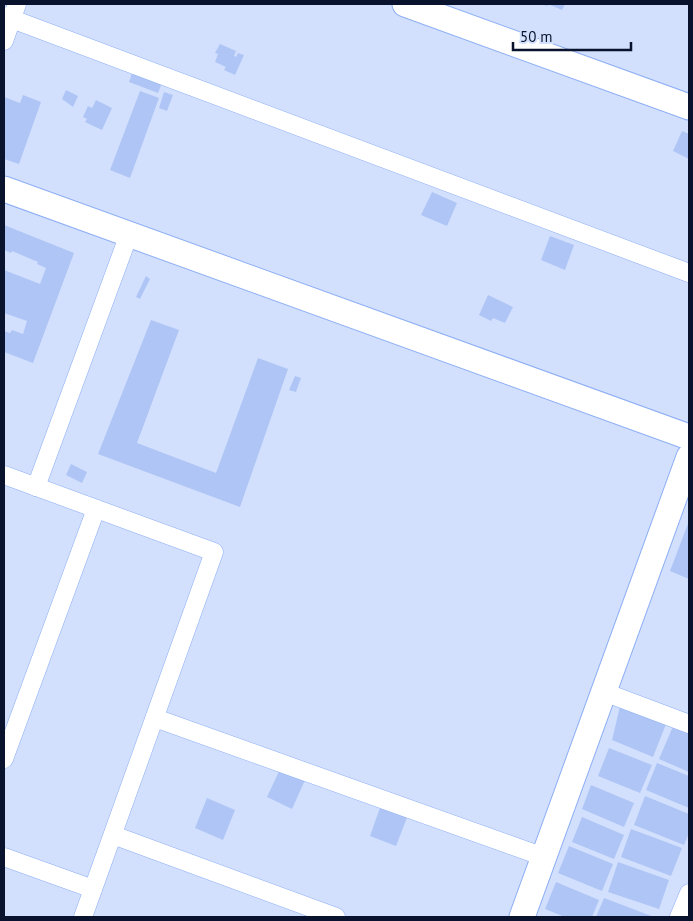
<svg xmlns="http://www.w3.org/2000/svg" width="693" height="921" font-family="'PT Sans',sans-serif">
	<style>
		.building { fill: #afc5f5 }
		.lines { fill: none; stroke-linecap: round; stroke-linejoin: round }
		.street-casing { stroke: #8daef4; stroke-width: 19 }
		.secondary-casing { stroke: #8daef4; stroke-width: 27 }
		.street { stroke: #fff; stroke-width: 18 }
		.secondary { stroke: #fff; stroke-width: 25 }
	</style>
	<rect width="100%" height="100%" fill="#d2e0fe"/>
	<g class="building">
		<path d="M541 4H565L562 10 548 4 547 6Z"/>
		<path d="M220 44 236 51 234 56 236 57 238 53 244 55 235 75 224 70 226 67 215 62 218 54 215 53Z"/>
		<path d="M132 73 162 83 158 93 129 82Z"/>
		<path d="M66 90 78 96 73 107 62 99Z"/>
		<path d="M140 91 159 98 130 178 110 170Z"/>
		<path d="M164 92 173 95 167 111 159 108Z"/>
		<path d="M23 95 41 102 19 164 4 159V97L20 103Z"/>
		<path d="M96 100 112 108 102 130 85 122 87 119 83 117 88 106 92 108Z"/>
		<path d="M682 131 689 134V159L673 151Z"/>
		<path d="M432 192 457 203 447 226 421 215Z"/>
		<path d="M4 225 74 253 33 363 4 352V331L10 333 12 330 23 334 27 321 4 313V270L40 284 46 268 37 264 38 262 12 251 11 253 4 250Z"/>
		<path d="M550 236 574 245 565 270 541 260Z"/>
		<path d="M146 276 150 279 140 299 136 297Z"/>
		<path d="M488 295 513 307 505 323 493 318 491 321 479 315Z"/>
		<path d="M151 320 179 330 137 443 216 473 258 358 288 369 240 507 98 454Z"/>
		<path d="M295 376 301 378 296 392 289 390Z"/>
		<path d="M71 464 87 472 82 483 66 475Z"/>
		<path d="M689 521V579L670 571Z"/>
		<path d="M621 702 668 719 653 757 612 740Z"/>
		<path d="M674 724 689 731V772L659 759Z"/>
		<path d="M609 748 652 765 640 793 598 776Z"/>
		<path d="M657 763 689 776V808L646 790Z"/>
		<path d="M281 767 306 778 292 809 267 797Z"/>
		<path d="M591 785 634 803 624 827 582 809Z"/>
		<path d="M645 796 689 814V833L684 845 634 825Z"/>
		<path d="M207 798 235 810 223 840 195 828Z"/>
		<path d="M381 805 408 815 396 846 370 836Z"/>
		<path d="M582 817 624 835 614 859 572 842Z"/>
		<path d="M631 829 682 848 671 876 621 857Z"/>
		<path d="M569 846 613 864 602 891 558 873Z"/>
		<path d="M618 862 669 880 659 909 608 892Z"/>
		<path d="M556 882 599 900 592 917H565L545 909Z"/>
		<path d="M604 898 654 917H596Z"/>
	</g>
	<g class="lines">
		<g class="street-casing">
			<g id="street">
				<path d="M4 16 689 273"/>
				<path d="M4 41 17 4"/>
				<path d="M4 475 214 552 83 917"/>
				<path d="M36 487 129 234"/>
				<path d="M604 692 689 724"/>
				<path d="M155 718 544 857"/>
				<path d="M4 759 96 509"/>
				<path d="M113 835 336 917"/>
				<path d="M4 857 93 889"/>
				<path d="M679 917 689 893"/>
			</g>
		</g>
		<g class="secondary-casing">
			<g id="secondary">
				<path d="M405 4 689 107"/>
				<path d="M4 189 689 437"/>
				<path d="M522 917 689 457"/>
			</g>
		</g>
		<use href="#street" class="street"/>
		<use href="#secondary" class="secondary"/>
	</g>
	<rect width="693" height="921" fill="none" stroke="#09132d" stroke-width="10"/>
	<path d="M513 42v8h118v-8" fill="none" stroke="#09132d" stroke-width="2.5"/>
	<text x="520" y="42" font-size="15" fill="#09132d" stroke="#d2e0fe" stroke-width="4" paint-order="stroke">50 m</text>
</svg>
